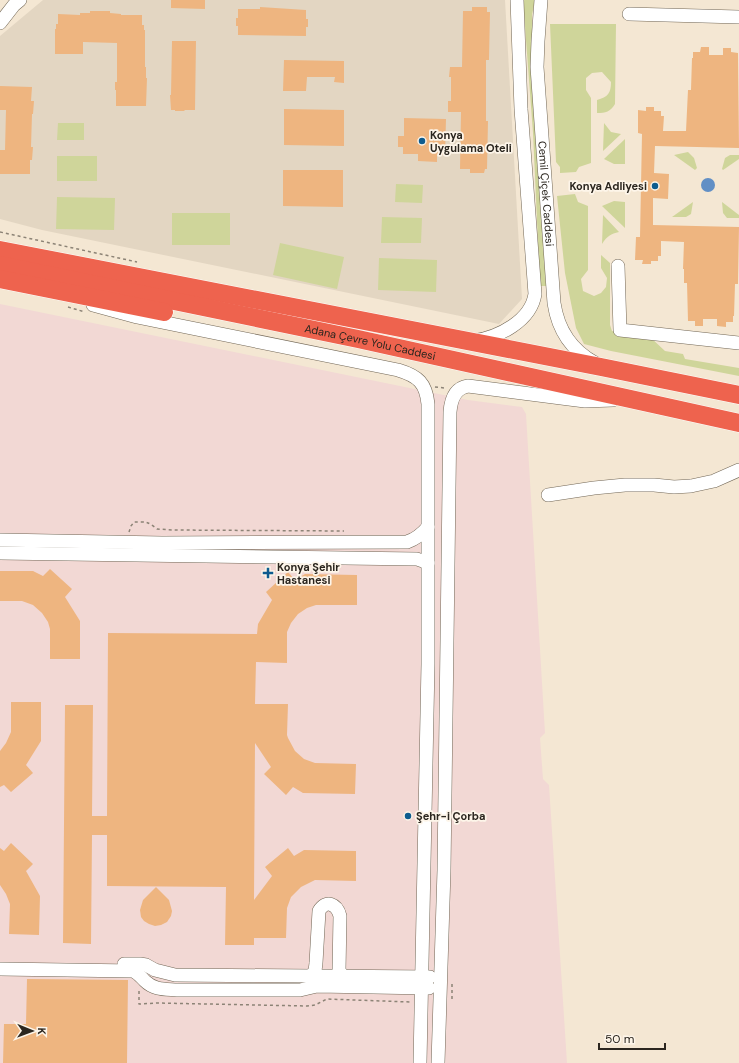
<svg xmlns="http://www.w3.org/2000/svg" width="739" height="1063" font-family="'DM Sans',sans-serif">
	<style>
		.education { fill: #e3d6c2 }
		.medical { fill: #f2d8d4 }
		.green { fill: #cfd59a }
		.water { fill: #618fc5 }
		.building { fill: #eeb580 }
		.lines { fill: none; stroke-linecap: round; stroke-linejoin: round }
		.minor-casing { stroke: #726756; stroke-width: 14 }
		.highway-casing { stroke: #fff; stroke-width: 19 }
		.path { stroke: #8c8376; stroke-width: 1.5; stroke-dasharray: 3 3; stroke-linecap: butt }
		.minor { stroke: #fff; stroke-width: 13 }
		.highway { stroke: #ee634e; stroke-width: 18 }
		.poi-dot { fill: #0e5c8f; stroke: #fdf5e9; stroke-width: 1.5 }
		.labels { text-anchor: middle; stroke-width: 3.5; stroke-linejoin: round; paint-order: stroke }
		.poi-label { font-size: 11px; font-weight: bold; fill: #2b261f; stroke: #fdf5e9; text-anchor: start }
		.street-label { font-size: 11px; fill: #2b261f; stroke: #fdf5e9 }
	</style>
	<rect width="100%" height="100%" fill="#f4e7d3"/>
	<path class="education" d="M43 0H505L522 299 499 324 42 230 0 219V36Z"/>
	<path class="medical" d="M0 304 468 400 522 407 526 414 545 733 540 738 543 779 549 785 567 1063H0Z"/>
	<g class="green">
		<path d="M523 0H535L532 15V48L546 286H540L533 133Z"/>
		<path d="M550 24H616L615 104C610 112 606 113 597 113V100C608 97 611 93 611 82L602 72 592 73 586 78V90L591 98V163L579 167 576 172 560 173V167L556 162Z"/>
		<path d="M58 123H84V140H57Z"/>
		<path d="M604 123 611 132 621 134 603 151Z"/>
		<path d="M625 139V164H614L604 159Z"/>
		<path d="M688 152 694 158 697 168 695 170 674 155Z"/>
		<path d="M730 155H739V159L723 170 722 169 725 158Z"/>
		<rect x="57" y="156" width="40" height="25"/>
		<path d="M396 184 423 185 422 203 395 202Z"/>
		<path d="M575 194 578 202 588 206V270L581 279 583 291 594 296 601 293 606 287 607 278 601 268V255L610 263V325L612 331 650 337 665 351 683 354 685 359 739 368V376L611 351 584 344 576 328 565 273 557 196Z"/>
		<path d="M57 197 115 198 114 230 56 229Z"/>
		<path d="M614 201 625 202V228L602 206Z"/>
		<path d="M693 202 691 214 686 217H672Z"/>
		<path d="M722 202 739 215V218H727L723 213Z"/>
		<rect x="172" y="213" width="58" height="32"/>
		<path d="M603 215 619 232C611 234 607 236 602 244Z"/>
		<path d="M382 217 422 218 421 243H381Z"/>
		<path d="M280 243 344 257 337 289 273 275Z"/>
		<path d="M379 258 437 260 436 292 378 290Z"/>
	</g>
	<circle class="water" cx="708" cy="185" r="7"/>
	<g class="building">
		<path d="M171 0H205V9L171 8Z"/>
		<path d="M260 7 306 10V19H308V27H306V36L238 35V26H236V18H238V9H260Z"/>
		<path d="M472 7H487V12H490L489 60H486V121H488L487 169H485L484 173H470V169H460L461 112H448V101H451V77H449L450 67H462L463 11H472Z"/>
		<path d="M90 11H110V13L121 14V15H142V25H144V30H145V67H146V78H147L146 106H116V90H115V82H117V43L83 42V54H55V29H56V24H58V14L80 15V13H90Z"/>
		<path d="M172 41H196L195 110H185L184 111H175V110H171L170 95H171Z"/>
		<path d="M701 47H709V55H723V48H731V52L738 53 739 148 655 146 654 173 669 174 668 199 653 198V225L739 227 738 284H735L734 316H733V322H726V327L717 326V319H703V326H695V321H688L687 283H684V269H683L684 242 661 241V256H658V261H651V264H642L643 260H635L636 237H640L642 134 638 133V110L646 111V107H654V111H661V116H664L663 131H686L688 90H691L692 58H693V52H700Z"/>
		<path d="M284 60 344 61V83L334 82 335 77H307L306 91H283Z"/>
		<path d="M0 86 32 87 31 101H34L33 114H32L31 147H33L32 160H30V174H0V150H5L6 110H0Z"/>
		<path d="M284 109 344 110V146L284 145Z"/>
		<path d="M404 118 446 119 445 155H437V162L418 161V154H403V147H398V136H404Z"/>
		<path d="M283 170H343V207L283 206Z"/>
		<path d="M50 569 72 589 65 597 80 621V659H50V629L48 622 42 613 33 605 22 601H0V571H33L43 576Z"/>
		<path d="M288 572 295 580 305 574 357 575V605H316L307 608 298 614 291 623 287 632V663L256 662 255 704H288L287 735 288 738 295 751 304 759 315 763 356 764 355 794 303 793 293 787 286 795 264 774 271 767 255 743 254 900 272 876 265 867 288 848 294 856 304 850 356 851V881L315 880 301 887 291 897 287 908 286 938H254V945H225L226 887 107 886V835H92L91 944 63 943 65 705H93L92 816H107L108 633 257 634 258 624 272 600 266 592Z"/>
		<path d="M11 702H41V741L26 765 33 773 11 792 4 785 0 787V751L6 743 11 732Z"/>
		<path d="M11 843 33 864 26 871 40 896 39 935 9 934 10 904 6 894 0 885V848L4 851Z"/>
		<path d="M156 887 169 900 172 911 171 916 167 922 161 925 155 926 149 924 144 921 141 917 140 910 143 900Z"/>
		<path d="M27 979 128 980 127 1063H3L4 1024H26Z"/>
	</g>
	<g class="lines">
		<g class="minor-casing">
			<g id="minor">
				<path id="s1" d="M541 0 538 41 537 67 554 303C558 330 571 350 595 363"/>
				<path d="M629 14 739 17"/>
				<path d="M0 23 14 5 20 0"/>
				<path d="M618 266 620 330 739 343"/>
				<path d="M93 305 137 317 398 370C418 376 426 383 428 404V664L420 1063"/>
				<path d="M474 341C499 337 531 321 535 294L521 109 517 0"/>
				<path d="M548 495 594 488 625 485H654L674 487 691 486 714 481 739 470"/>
				<path d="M0 540 162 543 407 542C416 539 422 534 428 527"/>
				<path d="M0 553 417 559 428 563"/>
				<path d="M124 964H140L146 965 155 970 175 975 430 977"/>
				<path d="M0 969 133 971C138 973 140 976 145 981 154 990 165 989 177 990H300L317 986 429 988"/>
				<path d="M310 977 315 971 316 963 319 911C326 899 337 904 340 916L339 971 344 977"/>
				<path d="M438 1063 444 870 450 412C451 399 455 388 468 386L569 399 585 401 613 400"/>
			</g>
		</g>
		<g class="highway-casing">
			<g id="highway">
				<path d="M0 250 601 367 739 395"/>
				<path id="s2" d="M0 265 358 339 739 423"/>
				<path d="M0 279 164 312"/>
			</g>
		</g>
		<g class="path">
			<path d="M0 232 137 262"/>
			<path d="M68 307 85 312"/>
			<path d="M435 387 445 388"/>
			<path d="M129 532 131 526 134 522C147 522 147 521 157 529L173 530 344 531"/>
			<path d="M139 991V1004L157 1003 307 1006 315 1005 327 999 410 1002"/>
			<path d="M452 999V981"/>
		</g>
		<use href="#minor" class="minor"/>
		<use href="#highway" class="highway"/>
	</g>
	<g class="poi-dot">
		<circle cx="422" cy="141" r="4"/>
		<circle cx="655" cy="186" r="4"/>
		<path d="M266 567h4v4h4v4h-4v4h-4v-4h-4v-4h4z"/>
		<circle cx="408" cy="816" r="4"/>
	</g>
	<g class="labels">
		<g class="poi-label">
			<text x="430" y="139">Konya<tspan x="430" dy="13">Uygulama Oteli</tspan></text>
			<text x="647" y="190" text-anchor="end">Konya Adliyesi</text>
			<text x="277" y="571">Konya Şehir<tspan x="277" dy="13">Hastanesi</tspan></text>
			<text x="416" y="820">Şehr-i Çorba</text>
		</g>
		<g class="street-label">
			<text dy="4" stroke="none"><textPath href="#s1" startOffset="194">Cemil Çiçek Caddesi</textPath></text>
			<text dy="4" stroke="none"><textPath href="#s2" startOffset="378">Adana Çevre Yolu Caddesi</textPath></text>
		</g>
	</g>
	<g transform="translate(32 1031) rotate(91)" stroke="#fdf5e9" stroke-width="3" paint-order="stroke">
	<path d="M0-3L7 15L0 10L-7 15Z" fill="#2b261f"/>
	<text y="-6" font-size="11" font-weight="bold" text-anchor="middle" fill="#2b261f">K</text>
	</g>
	<path d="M599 1043v6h66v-6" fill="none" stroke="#2b261f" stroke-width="2"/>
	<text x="605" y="1043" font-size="12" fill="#2b261f" stroke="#fdf5e9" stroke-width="3" paint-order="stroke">50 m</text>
</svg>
